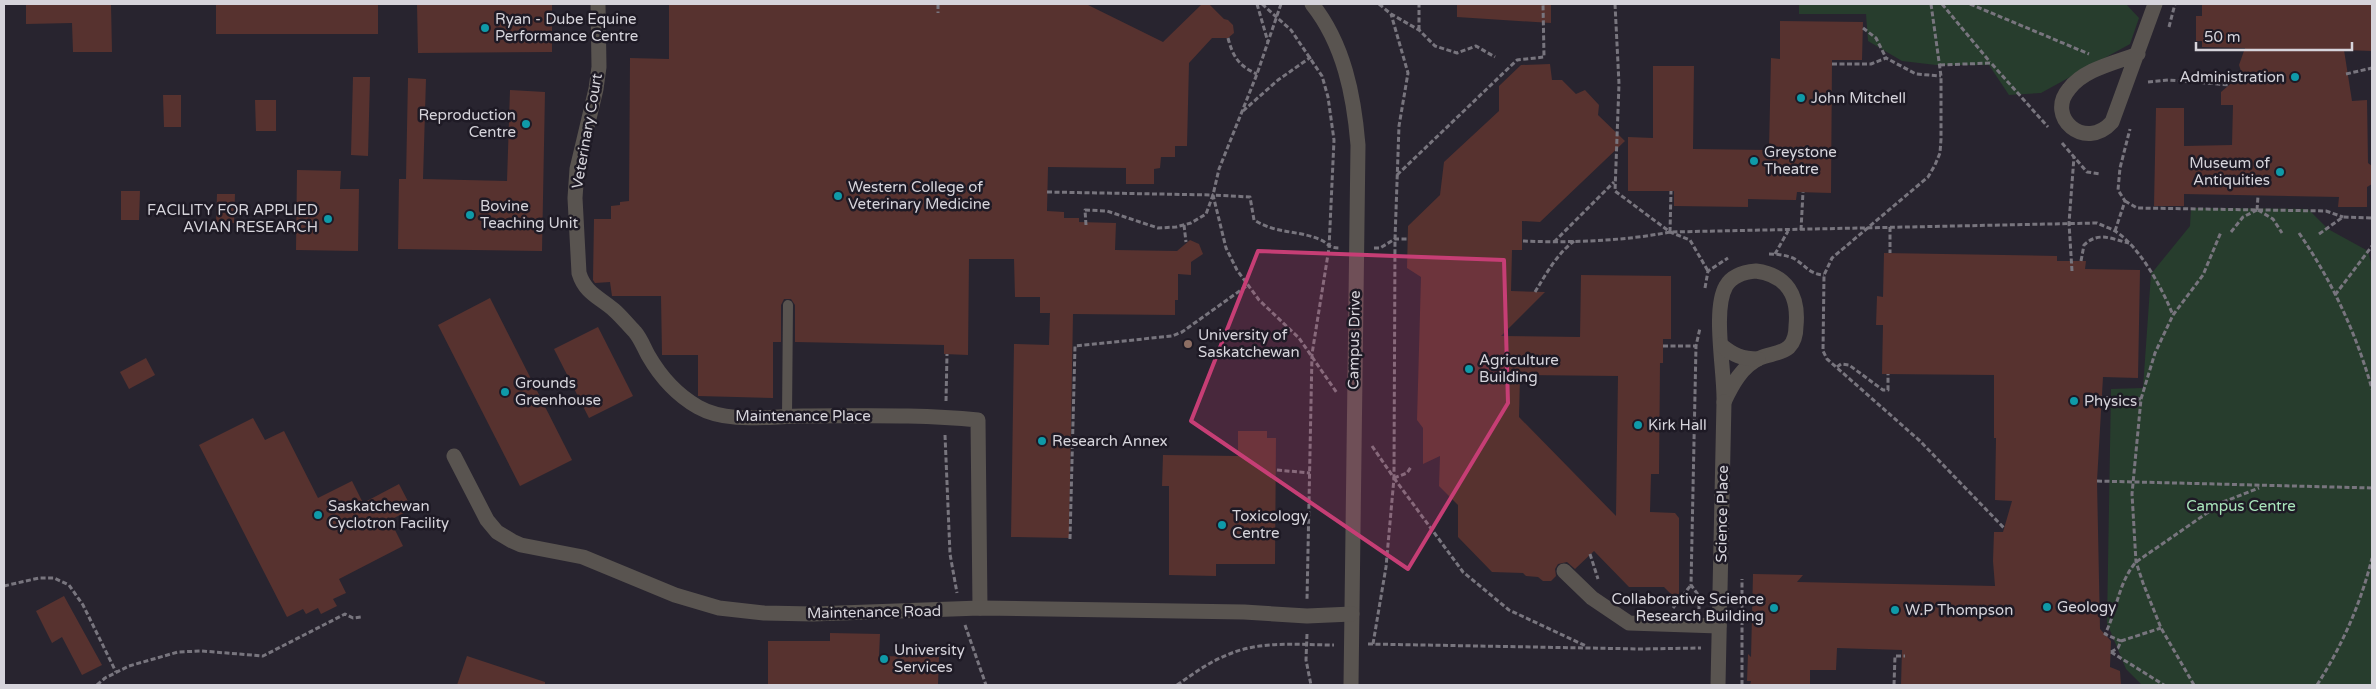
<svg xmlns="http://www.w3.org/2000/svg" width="2376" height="689" font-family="'Varela Round',sans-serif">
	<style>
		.green { fill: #273d2d }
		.building { fill: #57322f; fill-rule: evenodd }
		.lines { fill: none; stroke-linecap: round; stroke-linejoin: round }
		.path { stroke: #78757e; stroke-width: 3; stroke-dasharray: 5 2.5; stroke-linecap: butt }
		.lane { stroke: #595450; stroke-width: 10 }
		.street { stroke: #595450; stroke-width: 15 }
		.marked { fill: #c63e75; fill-opacity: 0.2; stroke: #c63e75; stroke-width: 4; stroke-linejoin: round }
		.culture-dot { fill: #0f9aa8; stroke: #1e1a25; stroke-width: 2 }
		.education-dot { fill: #8d6e63; stroke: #1e1a25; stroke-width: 2 }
		.labels { text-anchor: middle; stroke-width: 5; stroke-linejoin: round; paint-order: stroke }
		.poi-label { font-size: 15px; fill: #d6d4db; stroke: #1e1a25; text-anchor: start }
		.street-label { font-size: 15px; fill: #d6d4db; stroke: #1e1a25 }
		.park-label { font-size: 15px; fill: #a9e5bb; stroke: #1e1a25 }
	</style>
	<rect width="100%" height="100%" fill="#28242f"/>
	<g class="green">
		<path d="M1799 4H2126L2139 18 2130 44 2041 93 2009 95 1989 65H1936L1902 61 1868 41 1866 14H1799Z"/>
		<path d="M2191 208 2308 209 2328 229 2368 251 2372 266V685H2142L2126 669 2107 623 2111 389 2143 388 2151 274 2190 226Z"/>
	</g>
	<g class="building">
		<path d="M26 4H111L112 52H73L72 23 26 24Z"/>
		<rect x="216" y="4" width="162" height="30"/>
		<path d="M417 4H552V52L418 53Z"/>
		<path d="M669 4H1086L1163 42 1202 4H1209L1224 19 1228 20 1233 25 1234 33 1228 38H1212L1189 63 1187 146H1175V157H1161L1160 168 1154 169V184H1126V168L1048 167 1047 211 1064 212V218H1079V222L1116 223 1115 250 1177 251 1190 240 1199 244 1203 254 1191 262V275L1178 274V300H1175V315L1073 314 1069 538 1011 537 1014 344 1049 345 1050 313H1040V297H1015L1014 259H969L968 355 944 354V345L795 342V305L791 299H784L781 305V342H773V398L698 396V355H662L661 296H612L610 282 595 283 593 280 594 219H611V206L620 205V202L629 201 630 58 669 59Z"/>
		<path d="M1457 4H1551V23L1457 17Z"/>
		<path d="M2202 4H2372V51L2344 50 2352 101 2367 100 2368 163 2372 166V184L2367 187V207H2338L2339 197 2184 194V206H2154L2156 108H2184V146L2232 145 2233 105H2221V92L2242 74 2239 65 2245 48 2202 47V41H2196V16H2202Z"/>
		<path d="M1780 21 1863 22 1862 60H1832L1831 193 1797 192 1796 200 1748 199V207L1674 206V191H1628V137L1653 138V66H1694L1693 149 1769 150 1771 58 1780 59Z"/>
		<path d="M1550 64 1552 80H1562L1576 94 1585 90 1599 105 1598 115 1625 141 1540 222 1522 221V250H1512L1511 291 1545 292 1501 336 1580 337 1581 275 1671 276V339H1663V363H1660L1659 474H1651L1650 512 1675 513 1679 518V602L1664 587H1629L1594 551 1575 569 1567 562 1558 564 1555 569 1556 576 1551 581H1543L1538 577 1526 576 1523 573 1492 572 1458 537V505L1439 486 1440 456 1423 464V428L1417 420 1421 277 1407 268 1408 226 1440 195 1444 162 1499 111V86L1521 65ZM1520 375 1618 376 1616 516 1519 417Z"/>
		<path d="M353 77H370L368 156 351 155Z"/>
		<path d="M408 78 426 79 423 179 507 181 510 90 545 92 542 251 398 249 399 179H406Z"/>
		<path d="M163 95H181V127H164Z"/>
		<path d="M255 100H276V131H256Z"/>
		<path d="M297 170 341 171 340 189H359L358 251 296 250Z"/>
		<path d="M121 191H140L139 220H121Z"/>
		<path d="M217 194H235L234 223 216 222Z"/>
		<path d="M1884 253 2057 256V261H2086L2085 269 2140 270 2138 378 2103 377 2097 481 2100 629 2111 641 2110 667 2120 671 2121 685H1901L1902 650 1837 648 1836 670H1810V685H1750L1751 681H1747L1748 654 1751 657 1753 574 1803 575 1797 582 1995 586 1993 561 1994 532H2003L2012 501 1995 500 1996 438H1994V375L1882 374 1883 325H1876L1877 296 1883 297Z"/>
		<path d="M490 298 572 460 520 486 438 325Z"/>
		<path d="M598 327 633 396 589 418 554 349Z"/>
		<path d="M146 358 155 375 129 389 120 372Z"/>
		<path d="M253 418 265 440 284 431 318 498 352 481 363 503 399 484 412 509 390 520 403 546 339 579 346 593 333 599 337 606 321 614 318 608 306 614 303 609 287 617 199 445Z"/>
		<path d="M1238 431H1267V438H1276L1275 564H1216V576L1169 575V486H1162L1163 455 1238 456Z"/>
		<path d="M64 596 102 665 82 675 62 637 52 643 36 611Z"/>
		<path d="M830 633 880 634 879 656 939 657 938 685H768V641H830Z"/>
		<path d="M467 656 545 682V685H457Z"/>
	</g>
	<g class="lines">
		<g class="path">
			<path d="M938 4V13"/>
			<path d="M1257 4 1268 42"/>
			<path d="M1262 4 1291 30 1322 76 1328 97 1334 140 1329 248 1312 354 1307 600"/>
			<path d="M1281 4 1257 74 1219 169 1213 195 1226 248 1237 270 1259 300 1299 338 1337 393"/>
			<path d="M1379 4 1391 14 1419 30 1435 46 1457 53 1476 46 1495 57"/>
			<path d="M1615 4 1619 84 1615 191 1670 232 1690 240 1708 271"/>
			<path d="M1931 4 1941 76V139L1940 153 1935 165 1928 177 1832 258 1824 275 1823 351 1827 359 1920 441 2004 528"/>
			<path d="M1942 4 1990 62"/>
			<path d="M1970 4 2089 54"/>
			<path d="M2169 27 2175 4"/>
			<path d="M1863 28 1876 38 1886 58"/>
			<path d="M1419 30V4"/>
			<path d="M1228 38C1233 57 1239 66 1257 74"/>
			<path d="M1832 64H1871L1886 58 1916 74 1941 76"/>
			<path d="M1940 65 1991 63 2048 127"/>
			<path d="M2346 74 2372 68"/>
			<path d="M2148 82 2168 80 2230 85"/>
			<path d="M1243 111 1278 80 1311 57"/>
			<path d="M2062 143 2087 172 2101 174"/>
			<path d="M1397 175 1517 60 1544 57 1543 4"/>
			<path d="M1047 192 1213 195"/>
			<path d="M2125 201 2137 208 2326 211 2343 217"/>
			<path d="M2257 210 2258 196"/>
			<path d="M2258 210 2273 219 2282 233"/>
			<path d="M1086 225 1085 210 1107 211 1158 228 1176 227 1191 223 1206 214 1213 195 1250 197 1254 220C1277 234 1296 230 1319 239 1329 243 1327 248 1340 248"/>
			<path d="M1184 225 1186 242"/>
			<path d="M1890 227V253"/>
			<path d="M1801 230 1803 192"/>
			<path d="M2115 231 2125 201 2118 190 2120 168 2130 129"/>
			<path d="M1670 232 1671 191"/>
			<path d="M2231 232 2243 217 2257 210"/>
			<path d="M2299 233C2332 281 2356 333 2372 389"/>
			<path d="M2319 234 2343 217 2372 218"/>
			<path d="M1523 241C1570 243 1624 241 1670 232L2097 223C2103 226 2110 228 2115 231 2140 247 2162 288 2173 315"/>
			<path d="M1554 242 1614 182"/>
			<path d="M1374 248H1380L1395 239H1408"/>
			<path d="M1769 254C1777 254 1785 255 1793 258 1806 265 1808 274 1824 275"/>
			<path d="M1775 254 1788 231"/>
			<path d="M2081 261 2084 245C2099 231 2111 239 2129 243"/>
			<path d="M2072 271 2069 223 2074 157"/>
			<path d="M1705 288 1708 271 1728 258"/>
			<path d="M1535 292C1546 274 1557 254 1574 241"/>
			<path d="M2335 295 2372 246"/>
			<path d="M1663 346H1696"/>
			<path d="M1837 367 1841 364 1849 365 1883 390H1888V374"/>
			<path d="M2091 397 2141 399"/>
			<path d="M946 401 947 354"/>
			<path d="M945 435 950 554 957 593"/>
			<path d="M1372 446 1394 478 1395 239 1399 126 1408 73 1391 14"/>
			<path d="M1277 470 1310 473"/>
			<path d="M1394 478 1463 572 1509 610 1586 646"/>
			<path d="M1394 478 1407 473 1411 467"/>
			<path d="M2097 481 2372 488"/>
			<path d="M1070 539 1075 346 1172 336 1182 332 1248 285"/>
			<path d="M1590 554 1598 579"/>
			<path d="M4 586 39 578H54L69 585 83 605 116 672"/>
			<path d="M1673 608 1691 585"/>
			<path d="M1699 609V596L1691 585 1696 346 1700 328"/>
			<path d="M965 625 986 685"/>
			<path d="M1307 634 1306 660 1311 685"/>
			<path d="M2121 641 2161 628"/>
			<path d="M1368 644 1642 649 1701 648"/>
			<path d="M1373 644 1386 567 1394 478"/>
			<path d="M2111 652 2118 648 2121 641 2105 634C2117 611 2118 583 2136 562L2223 502 2259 488"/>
			<path d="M2111 652 2164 685"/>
			<path d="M97 685 105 678 129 666 178 652 202 651 263 656 345 614 353 618 361 617"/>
			<path d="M1177 685C1193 674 1209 662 1227 655 1261 640 1298 645 1334 645"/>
			<path d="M1742 685V579"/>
			<path d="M1894 685 1895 656H1905"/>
			<path d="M2194 685 2161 628 2143 583 2136 562 2132 494 2141 399 2155 353 2173 315 2203 275 2221 232"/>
			<path d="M2317 685C2342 646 2361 603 2372 558"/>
		</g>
		<path class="lane" d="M787 416 788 305"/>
		<g class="street">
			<path d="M598 4 599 67 596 89 577 169 575 198 579 273C585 293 599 297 614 310 622 317 628 325 635 332 641 339 644 348 648 355 660 376 677 395 698 407 728 424 770 416 803 416 861 416 920 414 978 420L980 608"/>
			<path d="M1312 4C1344 44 1354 96 1358 145L1351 685"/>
			<path d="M2138 54C2115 63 2084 69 2069 89 2045 117 2085 152 2112 122L2155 4"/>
			<path d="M1756 271C1787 275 1799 296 1796 326 1796 333 1795 341 1789 347 1781 354 1769 354 1760 358 1742 366 1732 385 1724 402 1725 372 1712 310 1726 286 1732 275 1745 272 1756 271Z"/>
			<path d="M1721 345C1733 355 1742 359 1758 359"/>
			<path d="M454 456 487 520 497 532 512 541 521 545 583 557 675 595 719 608 764 613 813 614 980 608 1244 612 1307 616 1352 614"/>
			<path d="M1564 571 1592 598 1629 623 1719 626"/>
			<path d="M1718 685 1724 402"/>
		</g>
	</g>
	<path class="marked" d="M1258 251 1504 260 1508 403 1408 569 1191 421Z"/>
	<g class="culture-dot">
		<circle cx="485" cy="28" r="5"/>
		<circle cx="2295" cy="77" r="5"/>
		<circle cx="1801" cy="98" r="5"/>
		<circle cx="526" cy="124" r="5"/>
		<circle cx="1754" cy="161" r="5"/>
		<circle cx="2280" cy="172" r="5"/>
		<circle cx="838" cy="196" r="5"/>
		<circle cx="470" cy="215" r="5"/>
		<circle cx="328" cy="219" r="5"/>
		<circle cx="1469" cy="369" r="5"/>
		<circle cx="505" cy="392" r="5"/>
		<circle cx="2074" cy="401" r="5"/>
		<circle cx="1638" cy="425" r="5"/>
		<circle cx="1042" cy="441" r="5"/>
		<circle cx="318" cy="515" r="5"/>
		<circle cx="1222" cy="525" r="5"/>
		<circle cx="2047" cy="607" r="5"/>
		<circle cx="1774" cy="608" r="5"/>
		<circle cx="1895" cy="610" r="5"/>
		<circle cx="884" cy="659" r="5"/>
	</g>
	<circle class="education-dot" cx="1188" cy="344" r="5"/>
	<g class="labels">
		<g class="poi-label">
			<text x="495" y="24">Ryan - Dube Equine<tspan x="495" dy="17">Performance Centre</tspan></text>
			<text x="2285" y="82" text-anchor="end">Administration</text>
			<text x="1811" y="103">John Mitchell</text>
			<text x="516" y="120" text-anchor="end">Reproduction<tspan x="516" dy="17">Centre</tspan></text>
			<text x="1764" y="157">Greystone<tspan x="1764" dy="17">Theatre</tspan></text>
			<text x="2270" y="168" text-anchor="end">Museum of<tspan x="2270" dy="17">Antiquities</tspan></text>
			<text x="848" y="192">Western College of<tspan x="848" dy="17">Veterinary Medicine</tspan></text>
			<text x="480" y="211">Bovine<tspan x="480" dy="17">Teaching Unit</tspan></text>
			<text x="318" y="215" text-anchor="end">FACILITY FOR APPLIED<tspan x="318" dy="17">AVIAN RESEARCH</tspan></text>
			<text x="1198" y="340">University of<tspan x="1198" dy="17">Saskatchewan</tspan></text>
			<text x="1479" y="365">Agriculture<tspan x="1479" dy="17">Building</tspan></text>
			<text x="515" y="388">Grounds<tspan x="515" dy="17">Greenhouse</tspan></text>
			<text x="2084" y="406">Physics</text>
			<text x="1648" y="430">Kirk Hall</text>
			<text x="1052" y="446">Research Annex</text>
			<text x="328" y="511">Saskatchewan<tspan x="328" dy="17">Cyclotron Facility</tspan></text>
			<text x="1232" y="521">Toxicology<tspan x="1232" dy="17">Centre</tspan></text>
			<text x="1764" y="604" text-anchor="end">Collaborative Science<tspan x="1764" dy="17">Research Building</tspan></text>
			<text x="2057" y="612">Geology</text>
			<text x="1905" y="615">W.P Thompson</text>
			<text x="894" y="655">University<tspan x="894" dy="17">Services</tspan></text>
		</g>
		<g class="street-label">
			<text transform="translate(587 131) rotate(-80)" y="5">Veterinary Court</text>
			<text transform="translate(1354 340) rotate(-89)" y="5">Campus Drive</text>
			<text x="803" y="421">Maintenance Place</text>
			<text transform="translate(1722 514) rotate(-89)" y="5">Science Place</text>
			<text transform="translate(874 612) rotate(-1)" y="5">Maintenance Road</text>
		</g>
		<g class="park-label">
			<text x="2241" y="511">Campus Centre</text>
		</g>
	</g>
	<rect width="2376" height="689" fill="none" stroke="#d6d4db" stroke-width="10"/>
	<path d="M2196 42v8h156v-8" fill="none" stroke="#d6d4db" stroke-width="2.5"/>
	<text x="2204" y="42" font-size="15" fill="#d6d4db" stroke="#1e1a25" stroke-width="4" paint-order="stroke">50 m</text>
</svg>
